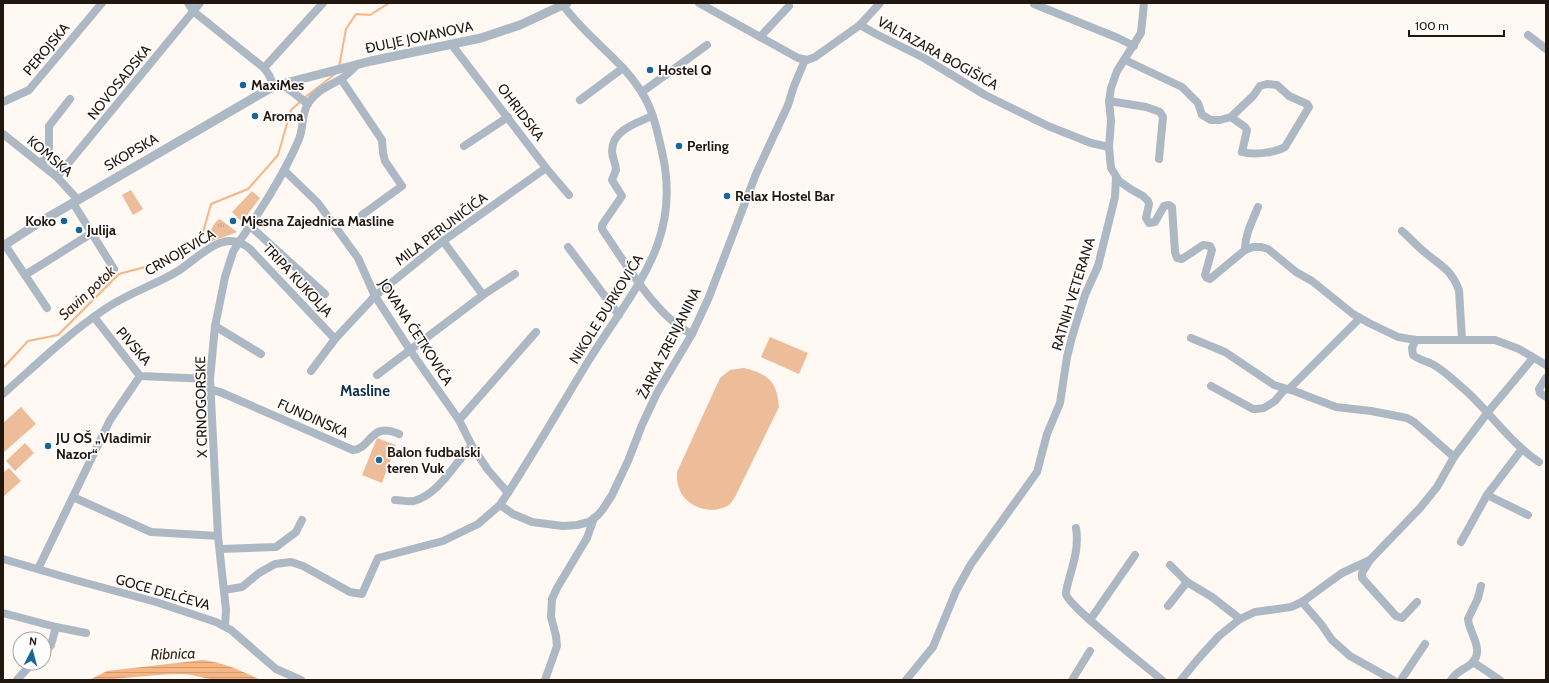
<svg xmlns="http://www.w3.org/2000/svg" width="1549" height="683" font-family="Cabin,sans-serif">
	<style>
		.grass { fill: #edbc99 }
		.park { fill: url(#park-tufts) }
		.water { fill: url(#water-rules) }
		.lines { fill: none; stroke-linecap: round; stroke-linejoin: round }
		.stream { stroke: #f7b583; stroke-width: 2 }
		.minor { stroke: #acb9c5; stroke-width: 8 }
		.tertiary { stroke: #acb9c5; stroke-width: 9 }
		.poi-dot { fill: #186698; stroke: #fff; stroke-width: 1.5 }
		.labels { text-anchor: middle; stroke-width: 3.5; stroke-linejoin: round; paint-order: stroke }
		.street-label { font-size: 14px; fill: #22170e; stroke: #fff }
		.poi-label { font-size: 14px; font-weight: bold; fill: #22170e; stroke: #fff; text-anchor: start }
		.water-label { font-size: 15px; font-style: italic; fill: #3e240e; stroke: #fff }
		.neighbourhood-label { font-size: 15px; font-weight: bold; fill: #0f324b; stroke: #fff }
	</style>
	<defs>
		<pattern id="park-tufts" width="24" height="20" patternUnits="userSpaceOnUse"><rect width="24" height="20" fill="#edbc99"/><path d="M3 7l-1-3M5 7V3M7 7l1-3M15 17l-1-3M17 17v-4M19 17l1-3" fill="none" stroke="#cba183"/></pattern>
		<pattern id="water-rules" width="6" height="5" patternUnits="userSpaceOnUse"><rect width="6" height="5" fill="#f7b583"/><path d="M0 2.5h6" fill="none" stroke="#d39b70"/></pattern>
	</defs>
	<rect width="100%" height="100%" fill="#fff8f3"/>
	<g class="grass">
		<path d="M131 190 143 209 133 215 122 195Z"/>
		<path d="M252 191 260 198 242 222 232 212Z"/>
		<path d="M770 337 808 353 799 374 761 357Z"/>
		<path d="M744 368C768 374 777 381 779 407L735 497C733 500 731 503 729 505 712 516 685 507 679 488 677 484 677 477 677 472L720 378 730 370Z"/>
		<path d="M21 407 36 424 4 452 3 451V423Z"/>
		<path d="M377 438 396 445 382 483 362 475Z"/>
		<path d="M25 443 34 453 15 471 6 461Z"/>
		<path d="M9 468 21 481 3 497V473Z"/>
	</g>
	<path class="park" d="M220 219 237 232 210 242C208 234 213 222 220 219Z"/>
	<path class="water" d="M203 660C225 663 242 671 261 680 247 680 232 682 218 680 205 679 194 674 181 674 150 674 120 680 89 680L107 671Z"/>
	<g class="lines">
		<g class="stream">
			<path d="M339 67 346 29 356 14 370 15 389 3"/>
			<path d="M304 98 335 74"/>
			<path d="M3 368 28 341 58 335 119 274 179 258 202 236 211 204 248 189 278 155 291 110 301 101"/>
		</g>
		<g class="minor">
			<path d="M188 3 193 11 264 68 269 75 274 86"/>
			<path d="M699 3 798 58 807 60 815 57 860 25 880 3"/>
			<path d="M1144 3 1141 33 1117 71 1111 88 1109 101 1111 121 1109 147 1111 168 1119 181 1132 190 1143 196 1148 201 1149 204 1146 218 1149 223 1155 222 1164 206 1169 205 1172 207 1175 252 1177 258 1182 259 1203 245 1210 246 1212 250 1205 275 1207 278 1210 279 1245 250 1253 247H1261L1268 249 1296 272 1312 281 1353 314 1369 323 1398 337 1416 340H1495L1519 349 1546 365"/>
			<path d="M1034 4 1118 38 1134 46"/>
			<path d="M860 25 876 34 924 58 985 95 1048 126 1091 143 1109 147"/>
			<path d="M1528 35 1546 49"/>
			<path d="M760 37 789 6"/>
			<path d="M452 45 546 168 569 195"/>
			<path d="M1125 60 1182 87 1198 103 1202 115 1211 120H1220L1231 117 1253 96 1260 86 1267 84 1277 85 1289 96 1307 104 1309 107 1285 147C1275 153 1253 155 1242 152L1247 130 1245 127 1231 117"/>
			<path d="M264 68 323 3"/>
			<path d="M341 79 382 140 383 153 385 161 402 186 362 215"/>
			<path d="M282 84 308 104"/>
			<path d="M642 92 707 45"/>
			<path d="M580 100 623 68"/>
			<path d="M1109 101 1146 107 1160 112 1163 117 1159 159"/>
			<path d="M3 102 29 90 102 3"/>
			<path d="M652 116C637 123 612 130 612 151 612 158 616 163 616 170L612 180 622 196 602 225V229C624 261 657 318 692 334"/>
			<path d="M3 134 57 177 78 200"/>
			<path d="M464 146 508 117"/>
			<path d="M41 164 49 152V126L70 99"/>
			<path d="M284 170 318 203 358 258 375 296 410 350 459 420 472 446 488 470 508 493"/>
			<path d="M57 177 200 3"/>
			<path d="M73 203 114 269"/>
			<path d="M250 226 325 294"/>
			<path d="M1402 231C1410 238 1418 247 1428 255 1443 267 1451 270 1459 290L1462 339"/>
			<path d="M443 241 483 295"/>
			<path d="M5 245 47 308"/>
			<path d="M568 247 619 315"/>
			<path d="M1245 250C1245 234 1252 222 1258 207"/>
			<path d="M25 275 92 233"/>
			<path d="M94 317 140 376 210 379"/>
			<path d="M215 326 261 354"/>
			<path d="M1191 338 1225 352 1274 385 1294 391 1336 407 1371 411 1407 418 1414 422 1454 457"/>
			<path d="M1416 340 1412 348 1413 355C1419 360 1426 361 1432 364 1444 370 1454 381 1464 389 1490 412 1510 443 1539 462"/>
			<path d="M311 371 335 339 375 296 443 241 546 168"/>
			<path d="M377 375 483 295 515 274"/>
			<path d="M1546 378 1539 389 1540 393 1546 397"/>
			<path d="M1211 386 1253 409H1257L1264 408 1275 401 1284 390 1289 389 1360 318"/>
			<path d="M212 390 220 392 353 450C372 448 370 421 399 434"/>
			<path d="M3 394C36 365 69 333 105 309 128 293 155 285 178 271 199 258 223 227 249 248L335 339"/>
			<path d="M459 420 536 332"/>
			<path d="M1522 449 1487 495 1528 515"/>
			<path d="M73 497 151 532 218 536"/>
			<path d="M395 500C401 500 408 502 414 501 440 494 454 463 472 446"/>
			<path d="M500 505 513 514 532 522 563 526 577 525 589 522 598 515 603 509 612 495 628 461 642 425 657 393 692 334 709 297 756 174 788 105 794 86 805 60"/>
			<path d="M1076 528C1079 546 1074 562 1069 579 1068 584 1066 589 1066 594 1068 606 1148 668 1162 680"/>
			<path d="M1461 542 1487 495"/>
			<path d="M220 549 276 547 296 532 302 520"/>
			<path d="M3 559 75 580 156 602 216 622 231 630 276 669 301 680"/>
			<path d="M1370 560 1362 573V578L1396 616 1402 618 1417 602"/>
			<path d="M1170 565 1187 582 1212 597 1240 619"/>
			<path d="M38 569 110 420 140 376"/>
			<path d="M224 590 242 587 259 573 275 564 291 562 303 566 350 592 362 594 378 558 443 541 478 524 500 505C531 458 559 409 589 360 632 290 683 242 662 152 658 134 654 114 645 98 625 61 587 39 563 5"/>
			<path d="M1302 602 1321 624 1332 640 1350 656 1393 680"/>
			<path d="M1168 606 1187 582"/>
			<path d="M3 613 56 627 86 633"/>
			<path d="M1090 620 1135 555"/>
			<path d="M225 626 226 610 218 536 210 379 215 326 220 302 225 277 233 252 239 242C261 210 284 175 299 139 304 127 301 113 309 102 319 89 327 87 341 79 347 75 352 70 357 65"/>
			<path d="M44 653 51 645 56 627"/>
			<path d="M1473 662 1500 680"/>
			<path d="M17 680 32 663"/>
			<path d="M545 680 557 646 556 636 551 617 552 599 557 588 587 538 594 518"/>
			<path d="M906 680 933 647 956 591 971 564 1037 472 1047 434 1060 403 1067 357 1072 337 1085 295 1098 266 1115 197 1116 177"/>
			<path d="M1072 680 1090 651"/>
			<path d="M1181 680 1198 659 1219 636 1240 619 1255 612 1291 607 1302 602 1342 573 1370 560 1420 508 1437 487 1454 457 1488 412 1533 358"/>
			<path d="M1401 680 1425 644"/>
			<path d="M1451 680C1459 669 1463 671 1471 664 1486 650 1469 634 1468 619L1478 598 1481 586"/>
		</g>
		<path class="tertiary" d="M3 246 40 222 274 86 371 61 481 38 520 25 567 3"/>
	</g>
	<g class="poi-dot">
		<circle cx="650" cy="70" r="4"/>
		<circle cx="243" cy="85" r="4"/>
		<circle cx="255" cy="116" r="4"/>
		<circle cx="679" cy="146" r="4"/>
		<circle cx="727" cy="196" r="4"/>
		<circle cx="64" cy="221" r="4"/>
		<circle cx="233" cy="221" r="4"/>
		<circle cx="79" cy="230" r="4"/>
		<circle cx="48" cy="446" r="4"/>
		<circle cx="379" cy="460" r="4"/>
	</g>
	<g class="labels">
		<g class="street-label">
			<text transform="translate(419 37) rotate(-12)" y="5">ĐULJE JOVANOVA</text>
			<text transform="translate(46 49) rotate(-50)" y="5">PEROJSKA</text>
			<text transform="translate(938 53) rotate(29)" y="5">VALTAZARA BOGIŠIĆA</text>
			<text transform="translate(119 82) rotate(-51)" y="5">NOVOSADSKA</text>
			<text transform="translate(521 112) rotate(53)" y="5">OHRIDSKA</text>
			<text transform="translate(131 152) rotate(-30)" y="5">SKOPSKA</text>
			<text transform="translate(50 156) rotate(40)" y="5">KOMSKA</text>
			<text transform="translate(441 229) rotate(-37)" y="5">MILA PERUNIČIĆA</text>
			<text transform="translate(180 252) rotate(-30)" y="5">CRNOJEVIĆA</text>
			<text transform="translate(298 280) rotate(47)" y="5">TRIPA KUKOLJA</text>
			<text transform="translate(1073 294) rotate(-73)" y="5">RATNIH VETERANA</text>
			<text transform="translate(606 309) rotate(-58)" y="5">NIKOLE ĐURKOVIĆA</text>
			<text transform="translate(416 332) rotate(57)" y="5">JOVANA ĆETKOVIĆA</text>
			<text transform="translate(669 343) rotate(-63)" y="5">ŽARKA ZRENJANINA</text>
			<text transform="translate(134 346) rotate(49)" y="5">PIVSKA</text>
			<text transform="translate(201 407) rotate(-91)" y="5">X CRNOGORSKE</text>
			<text transform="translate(313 418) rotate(24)" y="5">FUNDINSKA</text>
			<text transform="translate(163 592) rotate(16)" y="5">GOCE DELČEVA</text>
		</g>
		<g class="poi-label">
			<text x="658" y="75">Hostel Q</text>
			<text x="251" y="90">MaxiMes</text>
			<text x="263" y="121">Aroma</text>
			<text x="687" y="151">Perling</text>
			<text x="735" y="201">Relax Hostel Bar</text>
			<text x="56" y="226" text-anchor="end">Koko</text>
			<text x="241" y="226">Mjesna Zajednica Masline</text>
			<text x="87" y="235">Julija</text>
			<text x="56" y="443">JU OŠ „Vladimir<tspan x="56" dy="16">Nazor“</tspan></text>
			<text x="387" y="457">Balon fudbalski<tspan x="387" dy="16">teren Vuk</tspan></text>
		</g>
		<g class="water-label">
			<text transform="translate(87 293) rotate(-43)" y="5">Savin potok</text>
			<text transform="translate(173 654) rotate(-2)" y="5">Ribnica</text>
		</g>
		<g class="neighbourhood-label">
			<text x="365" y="396">Masline</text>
		</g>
	</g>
	<rect width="1549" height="683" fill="none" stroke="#22170e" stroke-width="8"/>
	<g transform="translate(32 651) rotate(6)"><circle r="19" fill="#ffffff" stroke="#a7a29f"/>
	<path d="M0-3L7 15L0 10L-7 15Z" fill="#186698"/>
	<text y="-6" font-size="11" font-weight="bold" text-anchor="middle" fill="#22170e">N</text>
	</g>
	<path d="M1409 30v6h95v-6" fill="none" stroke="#22170e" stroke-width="2"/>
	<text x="1415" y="30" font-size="12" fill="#22170e" stroke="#ffffff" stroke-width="3" paint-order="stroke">100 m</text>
</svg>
